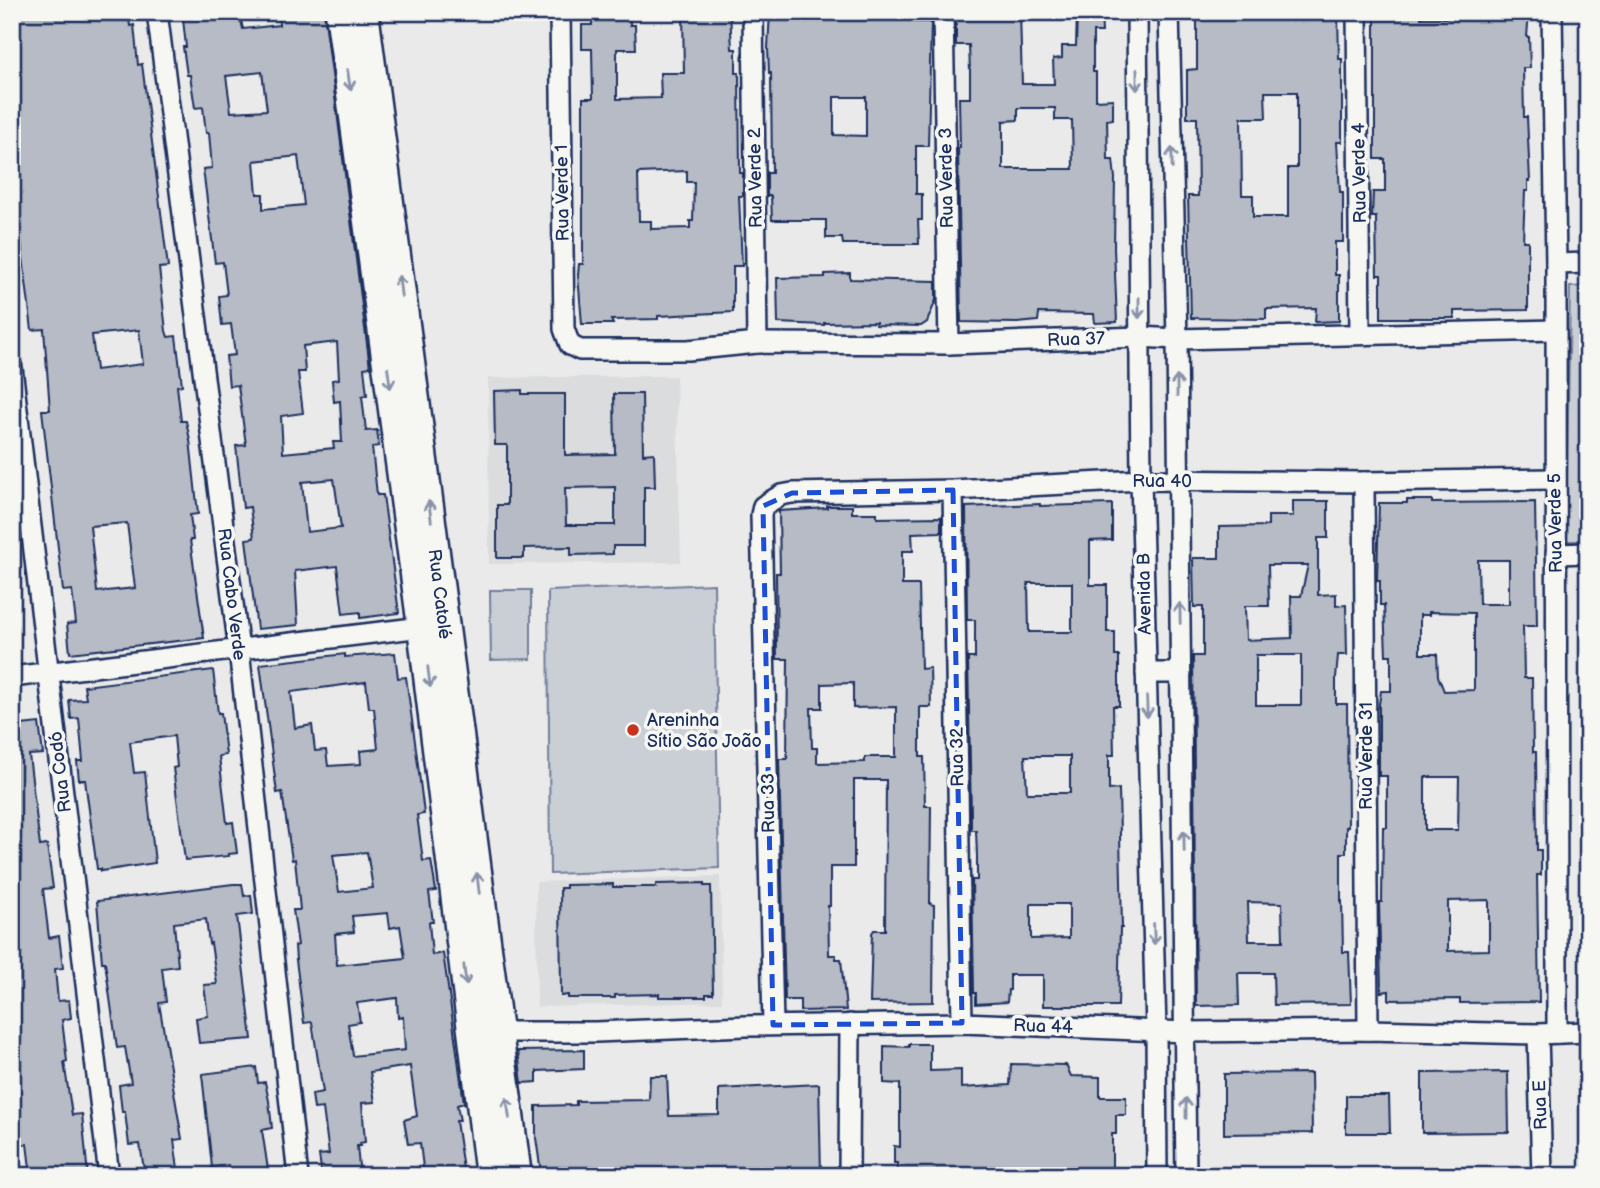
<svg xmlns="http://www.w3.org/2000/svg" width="1600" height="1188" font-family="'Balsamiq Sans',sans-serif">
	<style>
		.built { fill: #dadcde }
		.park { fill: url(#park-tufts); stroke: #727e9a; stroke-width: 2 }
		.pitch { fill: #caced5; stroke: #727e9a; stroke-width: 2 }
		.building { fill: #b6bbc6; stroke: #1b2f5e; stroke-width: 2; fill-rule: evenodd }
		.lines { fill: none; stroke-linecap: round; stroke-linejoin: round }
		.street-casing { stroke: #1b2f5e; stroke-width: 24 }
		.secondary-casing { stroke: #1b2f5e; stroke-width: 33 }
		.street { stroke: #f6f6f2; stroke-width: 19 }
		.secondary { stroke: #f6f6f2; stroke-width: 28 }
		.oneway { stroke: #8892a8 }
		.marked { fill: none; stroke: #1d4ed8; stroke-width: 5; stroke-dasharray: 14 9; stroke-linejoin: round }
		.poi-dot { fill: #c8321e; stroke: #f6f6f2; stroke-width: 2.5 }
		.labels { text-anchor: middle; stroke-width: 7; stroke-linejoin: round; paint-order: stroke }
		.street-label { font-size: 18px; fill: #1b2f5e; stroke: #f6f6f2 }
		.poi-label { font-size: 18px; fill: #1b2f5e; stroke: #f6f6f2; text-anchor: start }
	</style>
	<defs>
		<pattern id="park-tufts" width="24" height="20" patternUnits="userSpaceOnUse" patternTransform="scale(1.75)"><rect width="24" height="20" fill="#caced5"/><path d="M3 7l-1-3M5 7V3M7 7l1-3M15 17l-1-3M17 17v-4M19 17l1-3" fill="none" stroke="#adb1b9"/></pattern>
	</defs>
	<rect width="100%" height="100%" fill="#e9eae9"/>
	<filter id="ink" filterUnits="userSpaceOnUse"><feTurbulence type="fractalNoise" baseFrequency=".0143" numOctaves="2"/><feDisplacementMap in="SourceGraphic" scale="14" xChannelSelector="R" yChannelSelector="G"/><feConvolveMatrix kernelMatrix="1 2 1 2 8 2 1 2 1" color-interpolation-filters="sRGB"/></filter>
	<g filter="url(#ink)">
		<g class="built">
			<path d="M676 376 681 562 489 564 488 378Z"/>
			<path d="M720 876 722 1002 537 1007 536 882Z"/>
		</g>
		<path class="park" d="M1588 286V541H1566L1570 287Z"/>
		<g class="pitch">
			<path d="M714 584 719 868 550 874 548 591Z"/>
			<path d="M490 590H531V659L491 660Z"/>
		</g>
		<g class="building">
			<path d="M12 12H128L130 26 134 25 138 65 142 64 168 267 159 268 166 331 168 337 176 336 182 385 177 386 181 421H186L190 440 198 514 190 515 193 540H190L204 638 70 653 67 624 76 623 72 590 63 591 42 410H50L44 329 32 330 12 169V118L16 117 12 85ZM139 330 143 364 96 370 92 335ZM127 523 135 588 97 592 90 526Z"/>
			<path d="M187 12H239L243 29 279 25 278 12H324L370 367 364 368 367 395 362 396 366 431 377 430 379 446 372 447 377 495H383L399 613 360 618V612L343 614 337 566 295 571 298 625 257 629 246 539 254 538 250 507 243 508 236 446 246 445 238 385 229 386 226 356 235 355 231 324 222 325 219 296 227 295 223 262 215 263 203 169 212 168 209 133H206L203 107 195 108 190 75H187L183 47H186L183 19 188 18ZM262 72 267 110 231 112 226 76ZM298 156 304 205 263 209V194H257L254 161ZM337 342 339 379 332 380 334 402 340 401 342 442H333L334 448 283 453 281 416 303 413 298 372H305L303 346ZM334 479 341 528 307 532 302 482Z"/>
			<path d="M592 12H626V18H630V25H635L636 49H617V99L661 98 660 73H684L683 12H730L732 49H736V73H739L740 173H743V196H739L742 266H733V312L658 316V319L611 320 613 324H582L578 275 579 264H583V98H593L592 49H582V25H592ZM687 171V182H694L693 221H690V228L651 229V221H639L638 173Z"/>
			<path d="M770 12H843L842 17 874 18V12H914V22H931L928 146H916V194H922V220H918L919 244H843L842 238H826V220H772L771 196H767V173H772L771 73H769L768 48ZM834 97H866V136L834 135Z"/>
			<path d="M956 12H1020L1022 84H1054L1053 59 1062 58V46H1076L1077 12H1101L1102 32H1093V72H1096V100L1113 99V119L1107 120 1108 160H1113L1115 178 1114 248 1117 322 1095 323 1094 314 1039 313 1038 321 1017 323 961 322 958 148H960L959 98H970V71L969 45H956ZM1018 108H1055V120H1072L1073 169H1003V121L1018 120Z"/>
			<path d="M1197 12H1338L1339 59H1342V142H1337L1340 192H1343V242H1335V275H1339V321L1315 322 1316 308 1266 309V319L1191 318 1188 196H1198L1197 118H1187V70L1197 69ZM1265 92H1297V168H1288V217H1253V195H1242L1241 118H1266Z"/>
			<path d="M1381 12H1422L1421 18H1461V12H1529L1527 37H1529L1530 68H1523L1524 117H1527L1530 181H1528V191H1525L1523 241H1528V310L1454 311V318H1381V275H1377L1376 217H1372L1373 192H1385V159H1375V18H1381Z"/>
			<path d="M850 273V279L936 281V300L927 322 921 326 876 325V322L824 323V325L778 323 777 278 825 277V274Z"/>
			<path d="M522 390V394H565V455L615 454 614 394H642L643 454 654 453 655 487H644V546H613V554L571 555V547L524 548V558H497V505H507V445H495L494 391ZM615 487V525H566L565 488Z"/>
			<path d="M1407 500H1432V503L1535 502 1537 626H1523L1524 678H1532L1533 752H1536L1537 850H1541V875H1537L1539 1002 1460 1003V999L1389 1000V991L1381 992 1379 902H1382L1383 827H1387V776H1379V704L1381 691H1391V655H1386L1384 605H1380V581H1377L1379 503H1407ZM1478 560H1509V604H1479ZM1429 612 1474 613V690L1444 691 1438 676 1437 654H1420V615H1429ZM1425 777H1459L1458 830H1425ZM1489 900V950L1448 951V901Z"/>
			<path d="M1293 501H1328V538H1318V595L1336 594V606L1346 605 1347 655H1338L1336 678V704H1347L1348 827H1346V853H1341V901H1342L1343 952H1349L1351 1004 1274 1005 1273 973H1238L1239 1005 1196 1006 1193 656H1203V607H1194L1193 558H1219V527L1268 526V516H1293ZM1268 565H1308L1301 596H1291L1292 638 1246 640 1245 606H1269ZM1256 655H1301V705H1256ZM1248 902 1282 903 1283 941H1249Z"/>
			<path d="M1040 504V506L1112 504V540L1090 541V585H1107V632H1115V656H1119V706H1113L1114 755H1109V790L1119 789 1122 928H1120L1118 1006H1043V975H1010V990H1008L1007 1002 976 1004V993H974L972 880H977V856L976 830H971V816L968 658H975V620H967L966 507ZM1028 583H1072V632H1029ZM1025 756H1070V793H1027ZM1031 904H1069V938L1031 939Z"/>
			<path d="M827 506H852V513H877V518L941 517V532L912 533 913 551H902V585H919L921 669 930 668 931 707H920V757H924L925 806H931L930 904 934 905 933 1002 870 1003 872 933 874 930H885L886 780H854V867H830V906H828L829 955H836V959H841L846 1010 800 1011V1000H785L779 759H787L788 659H777L776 573H780L779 511 827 508ZM853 683V708L896 707V757H865V762L817 763V748H812L811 708H822V684Z"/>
			<path d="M395 653 398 678 406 677 416 749 424 814 417 815 423 861 431 860 436 891 429 892 433 922H429L432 955 443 953 449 994 464 1103 457 1105 460 1121H456L464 1176H424L420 1143 408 1144 404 1120 417 1116 410 1066 370 1072 375 1102 362 1103 365 1142 360 1143 361 1146H357L360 1176H322L319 1155 329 1154 323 1108 314 1109 312 1094 323 1092 312 1022 304 1023 296 960 295 946 298 945 293 910H300L295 859 292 860 282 792 277 793 260 664 345 654V657ZM366 682 369 708H374L378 749 360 751 361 764 328 766 326 750 315 751 312 725 295 728 291 692ZM367 852 373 888 339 892 333 855ZM388 913 390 928 400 926 405 958 337 965 335 934 354 932 352 916ZM397 998 398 1018 403 1017 405 1050 353 1056 348 1024 360 1022 357 1003Z"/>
			<path d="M213 670 218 713H221L226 755 219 756 227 823 233 822 237 853 228 854 229 856 185 860 173 768 177 767 174 736 130 742 134 773 145 772 155 863 101 871V869H97L85 780H79L77 761H83L79 718 71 719 69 700 86 699 84 686Z"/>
			<path d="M39 723 43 754 29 755 40 846 47 845 53 888 43 889 49 938 59 936 63 968 55 969 58 1001 69 1000 71 1018 62 1020 67 1061 64 1062 72 1115 82 1114 88 1176H31L27 1144 12 1145V1062L17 1061 12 1024V927H15L12 909V726Z"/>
			<path d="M704 883V886H711L713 994H706V997H659V994L615 995V998H568V995L561 996 560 888H566V885L613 884V887H656V884Z"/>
			<path d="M233 884H242L244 896 251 895 253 914 237 916 252 1039 199 1043 196 1018 208 1016 204 985 217 984 211 943 209 944 206 919 174 923 178 966 162 968 166 1002 159 1003 182 1139 174 1140 179 1176H145L140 1144 129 1145 125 1112H122L119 1085 131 1083 125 1047 117 1048 105 962H102L97 901Z"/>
			<path d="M909 1044H930V1071L961 1070V1088L1010 1085 1011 1064 1066 1065 1071 1076 1100 1077V1097H1126V1115H1116V1134H1112V1172L897 1174V1163H894V1146L900 1147V1084L884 1083V1046L909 1047Z"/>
			<path d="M584 1050V1069L537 1071V1082L522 1083 518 1051Z"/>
			<path d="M256 1067 258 1083 265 1082 269 1101 272 1128 262 1130 269 1176H229L228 1165 212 1167 202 1074Z"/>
			<path d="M1508 1072 1509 1132 1422 1133V1073Z"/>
			<path d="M1311 1073 1312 1133 1224 1134V1074Z"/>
			<path d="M650 1076H667L669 1116 719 1115V1089L819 1084 821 1174 570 1176V1170L541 1173 536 1138V1106L576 1105V1101L649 1100Z"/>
			<path d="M1346 1096H1389L1390 1133H1346Z"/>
		</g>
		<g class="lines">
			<g class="street-casing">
				<g id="street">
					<path d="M157 12 239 650 298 1176"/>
					<path d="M560 12 564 329 570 345 580 350H688L757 343 949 344 1139 337 1177 339 1554 330"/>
					<path d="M753 12 757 343"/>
					<path d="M943 12 949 344"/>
					<path d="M1137 12 1141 480 1156 1030 1157 1176"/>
					<path d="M1169 12 1177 339 1186 1176"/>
					<path d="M1357 12 1360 334"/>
					<path d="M1552 12 1556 264 1557 1033"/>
					<path d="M1556 264 1588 263"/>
					<path d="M12 368 109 1176"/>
					<path d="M1364 482 1368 1030"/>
					<path d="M953 490 962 1023"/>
					<path d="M1556 554 1588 553"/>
					<path d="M1146 673H1181"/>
					<path d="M12 677 422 627"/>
					<path d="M773 1025 761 515 763 506 781 495 792 493 953 490 1141 480 1364 482 1555 479"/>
					<path d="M498 1032H596L746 1026 962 1023 1186 1032 1368 1030 1538 1034 1588 1032"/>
					<path d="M1538 1034 1542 1176"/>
					<path d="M849 1176 850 1024"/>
				</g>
			</g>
			<g class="secondary-casing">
				<g id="secondary">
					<path d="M340 12 422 627 490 1176"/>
					<path d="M364 12 517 1176"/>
				</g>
			</g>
			<use href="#street" class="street"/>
			<use href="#secondary" class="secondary"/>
		</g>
		<defs><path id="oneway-shaft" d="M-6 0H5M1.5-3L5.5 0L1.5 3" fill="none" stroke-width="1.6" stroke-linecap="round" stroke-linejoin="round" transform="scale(1.75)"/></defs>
		<g class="oneway">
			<use href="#oneway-shaft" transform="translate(349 80) rotate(82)"/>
			<use href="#oneway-shaft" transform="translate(1137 80) rotate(90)"/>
			<use href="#oneway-shaft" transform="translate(1172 158) rotate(-91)"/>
			<use href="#oneway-shaft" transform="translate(400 286) rotate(-97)"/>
			<use href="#oneway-shaft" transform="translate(1139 308) rotate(90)"/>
			<use href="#oneway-shaft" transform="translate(389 378) rotate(82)"/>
			<use href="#oneway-shaft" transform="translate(1177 386) rotate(-90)"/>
			<use href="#oneway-shaft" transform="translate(430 511) rotate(-97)"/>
			<use href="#oneway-shaft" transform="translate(1180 613) rotate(-91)"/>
			<use href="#oneway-shaft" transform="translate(429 677) rotate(83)"/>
			<use href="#oneway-shaft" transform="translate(1147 707) rotate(88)"/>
			<use href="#oneway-shaft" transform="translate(1184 841) rotate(-91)"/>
			<use href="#oneway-shaft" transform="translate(478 883) rotate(-97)"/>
			<use href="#oneway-shaft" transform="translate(1154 934) rotate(88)"/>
			<use href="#oneway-shaft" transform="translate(465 975) rotate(83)"/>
			<use href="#oneway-shaft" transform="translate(508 1108) rotate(-98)"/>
			<use href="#oneway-shaft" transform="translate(1186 1108) rotate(-90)"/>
		</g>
	</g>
	<path class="marked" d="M953 490 962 1023 773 1025 763 506 792 493Z"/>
	<circle class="poi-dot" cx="633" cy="730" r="7"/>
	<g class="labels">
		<g class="street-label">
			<text transform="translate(1359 173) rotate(-91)" y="6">Rua Verde 4</text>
			<text transform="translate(755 178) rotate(-91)" y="6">Rua Verde 2</text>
			<text transform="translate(946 178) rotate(-91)" y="6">Rua Verde 3</text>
			<text transform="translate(562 193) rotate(-91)" y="6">Rua Verde 1</text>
			<text transform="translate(1076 339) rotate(-2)" y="6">Rua 37</text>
			<text x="1162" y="487">Rua 40</text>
			<text transform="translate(1555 523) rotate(-91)" y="6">Rua Verde 5</text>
			<text transform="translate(232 594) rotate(83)" y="6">Rua Cabo Verde</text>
			<text transform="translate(440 594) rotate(83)" y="6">Rua Catolé</text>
			<text transform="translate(1144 594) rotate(-91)" y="6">Avenida B</text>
			<text transform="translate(1366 756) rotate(-90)" y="6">Rua Verde 31</text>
			<text transform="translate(957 757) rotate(-91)" y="6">Rua 32</text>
			<text transform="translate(60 772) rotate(-97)" y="6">Rua Codó</text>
			<text transform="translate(768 803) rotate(-91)" y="6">Rua 33</text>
			<text transform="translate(1043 1026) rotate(2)" y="6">Rua 44</text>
			<text transform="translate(1540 1105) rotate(-92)" y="6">Rua E</text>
		</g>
		<g class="poi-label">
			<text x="647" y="726">Areninha<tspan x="647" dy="21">Sítio São João</tspan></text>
		</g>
	</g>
	<rect width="1600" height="1188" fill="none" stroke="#f6f6f2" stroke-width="42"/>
	<rect x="21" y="21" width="1558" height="1146" fill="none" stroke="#1b2f5e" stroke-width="2.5" filter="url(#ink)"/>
</svg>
